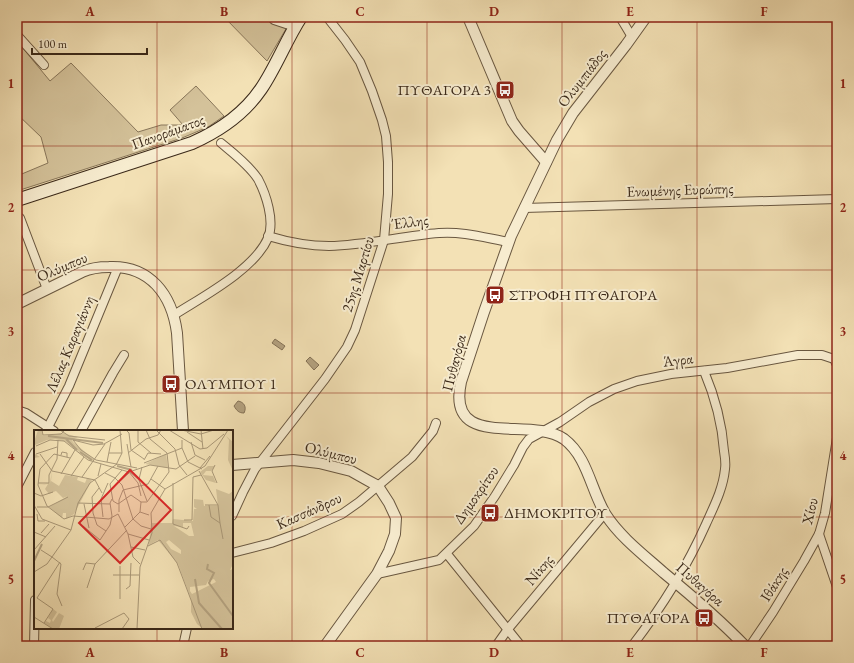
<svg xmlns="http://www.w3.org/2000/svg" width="854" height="663" font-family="'EB Garamond',serif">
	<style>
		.green { fill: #d4c29a; stroke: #88765a }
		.water { fill: #b4a280; stroke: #847257 }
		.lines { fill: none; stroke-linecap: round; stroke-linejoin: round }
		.minor-casing { stroke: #695740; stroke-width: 10 }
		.tertiary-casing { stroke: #695740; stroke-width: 12 }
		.secondary-casing { stroke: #3b2919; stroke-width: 14 }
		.minor { stroke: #f7eccf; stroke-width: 8 }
		.tertiary { stroke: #f7eccf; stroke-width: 10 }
		.secondary { stroke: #f7eccf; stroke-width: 12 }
		.grid { fill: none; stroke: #8f2418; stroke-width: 1; stroke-opacity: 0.55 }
		.labels { text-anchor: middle; stroke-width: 4; stroke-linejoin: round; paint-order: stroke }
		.street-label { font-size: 15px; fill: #3b2919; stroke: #f7eccf }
		.poi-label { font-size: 15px; fill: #3b2919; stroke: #f7eccf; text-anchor: start }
		.inset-river { fill: none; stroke: #b4a280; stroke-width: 2 }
		.inset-road { fill: none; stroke: #a99777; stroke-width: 1 }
		.view { fill: #d62828; fill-opacity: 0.15; stroke: #d62828; stroke-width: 2 }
		.inset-edge { fill: none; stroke: #3b2919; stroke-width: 2 }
		.neatline { fill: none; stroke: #8f2418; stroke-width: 1.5 }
		.grid-label { font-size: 13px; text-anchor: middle; font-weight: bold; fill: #8f2418 }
	</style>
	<rect width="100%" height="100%" fill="#f3e1b5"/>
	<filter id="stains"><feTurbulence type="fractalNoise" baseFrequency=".005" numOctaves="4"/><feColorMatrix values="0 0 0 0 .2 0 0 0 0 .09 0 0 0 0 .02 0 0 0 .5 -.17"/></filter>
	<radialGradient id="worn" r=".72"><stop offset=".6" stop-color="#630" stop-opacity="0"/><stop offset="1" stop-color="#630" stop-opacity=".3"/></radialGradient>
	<g class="green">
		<path d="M224 17H293L267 61Z"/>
		<path d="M17 41 50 81 71 63 138 132 161 125H183L170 110 196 86 224 116 208 127 182 138 17 191V176L48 163 41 137 17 114V110L20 107 17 104Z"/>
	</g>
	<g class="water">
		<path d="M275 339 285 346 282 350 272 343Z"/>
		<path d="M310 357 319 365 314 370 306 361Z"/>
		<path d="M238 401C244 402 247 407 244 413 239 413 237 411 234 406Z"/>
	</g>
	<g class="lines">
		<g class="minor-casing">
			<g id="minor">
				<path d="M271 17 274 20 295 27"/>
				<path d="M620 17 632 37"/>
				<path d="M17 35 44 65"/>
				<path d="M524 208 837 199"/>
				<path d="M20 218 47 289"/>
				<path d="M268 236C288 242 308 246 329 246 366 245 402 236 439 233 462 231 486 238 509 242"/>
				<path d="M174 315C202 297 254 270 268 238 275 221 266 194 258 179 249 165 233 153 221 143"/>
				<path d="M17 410 26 413 54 431"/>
				<path d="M46 431 69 386 118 267"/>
				<path d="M81 431 113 373 124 355"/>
				<path d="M17 487 35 452"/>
				<path d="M232 516 243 492 255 469 325 379 347 347 355 330 384 240 388 194V162L386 136 382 120 372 91 360 62 345 40 327 17"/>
				<path d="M819 534 837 587"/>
				<path d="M232 553 271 543 304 531 342 514 359 502 412 457 433 431 436 423"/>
				<path d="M447 554 521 646"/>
				<path d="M377 574 439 560 474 526 495 496 514 465 523 447 529 439 560 422 589 402 614 389 637 381 671 374 727 368 798 355H822L834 359 837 365"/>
				<path d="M34 646 35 600"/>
				<path d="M183 646 187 628"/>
				<path d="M496 646 508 629 605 513"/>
				<path d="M632 646C662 607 686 569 706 524 714 506 723 489 725 469 726 463 725 457 724 451 722 423 715 397 704 371"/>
				<path d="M750 646 773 612 804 561 819 534 825 513 837 438"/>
			</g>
		</g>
		<g class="tertiary-casing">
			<g id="tertiary">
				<path d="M468 17 512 121 519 131 546 162"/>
				<path d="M646 17 626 45 573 113 557 140 511 236 484 312 461 382C446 452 530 415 564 439 588 457 591 491 606 515 620 537 645 556 664 573 692 596 720 620 745 646"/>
				<path d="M17 304 82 272C91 268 99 267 109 267 150 265 172 295 177 333L183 431"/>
				<path d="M232 465 293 460 319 463 351 471 367 480 378 486 389 503 396 518 395 534 389 551 377 574 325 646"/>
			</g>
		</g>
		<g class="secondary-casing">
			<path id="secondary" d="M17 200 192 143C219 131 244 114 261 89 276 67 286 40 301 17"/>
		</g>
		<use href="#minor" class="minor"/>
		<use href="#tertiary" class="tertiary"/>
		<use href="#secondary" class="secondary"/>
	</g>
	<path class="grid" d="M157 17V431M292 17V646M427 17V646M562 17V646M697 17V646M17 146H837M17 270H837M17 393H837M17 517H35M232 517H837M157 628V646"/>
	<defs>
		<g id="bus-square" transform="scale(1)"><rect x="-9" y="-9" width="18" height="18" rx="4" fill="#8f2418" stroke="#f7eccf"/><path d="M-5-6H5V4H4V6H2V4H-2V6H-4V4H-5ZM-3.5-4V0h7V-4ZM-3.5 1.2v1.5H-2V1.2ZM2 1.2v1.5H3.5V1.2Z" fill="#fff"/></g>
	</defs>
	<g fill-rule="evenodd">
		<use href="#bus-square" x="505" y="90"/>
		<use href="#bus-square" x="495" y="295"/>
		<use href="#bus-square" x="171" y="384"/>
		<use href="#bus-square" x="490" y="513"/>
		<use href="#bus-square" x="704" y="618"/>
	</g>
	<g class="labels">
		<g class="street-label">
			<text transform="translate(582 78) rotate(-52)" y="5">Ολυμπιάδος</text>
			<text transform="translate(168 132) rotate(-20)" y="5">Πανοράματος</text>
			<text transform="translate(680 190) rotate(-2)" y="5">Ενωμένης Ευρώπης</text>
			<text transform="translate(410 222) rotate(-7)" y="5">Έλλης</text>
			<text transform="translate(62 267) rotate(-23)" y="5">Ολύμπου</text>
			<text transform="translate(358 274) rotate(-73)" y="5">25ης Μαρτίου</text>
			<text transform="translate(70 344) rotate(-67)" y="5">Λέλας Καραγιάννη</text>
			<text transform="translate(678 360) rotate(-7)" y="5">Άγρα</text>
			<text transform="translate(454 363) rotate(-76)" y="5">Πυθαγόρα</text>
			<text transform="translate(331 453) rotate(14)" y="5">Ολύμπου</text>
			<text transform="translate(476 495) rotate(-55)" y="5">Δημοκρίτου</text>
			<text transform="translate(309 511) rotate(-24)" y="5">Κασσάνδρου</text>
			<text transform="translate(810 511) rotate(-77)" y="5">Χίου</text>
			<text transform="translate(539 570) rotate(-50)" y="5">Νίκης</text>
			<text transform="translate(700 584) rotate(41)" y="5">Πυθαγόρα</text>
			<text transform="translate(774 584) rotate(-58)" y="5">Ιθάκης</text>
		</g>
		<g class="poi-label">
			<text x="491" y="95" text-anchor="end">ΠΥΘΑΓΟΡΑ 3</text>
			<text x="509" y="300">ΣΤΡΟΦΗ ΠΥΘΑΓΟΡΑ</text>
			<text x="185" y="389">ΟΛΥΜΠΟΥ 1</text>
			<text x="504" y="518">ΔΗΜΟΚΡΙΤΟΥ</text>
			<text x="690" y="623" text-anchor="end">ΠΥΘΑΓΟΡΑ</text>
		</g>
	</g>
	<g transform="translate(34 430)">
		<rect width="199" height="199" fill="#f3e1b5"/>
		<path d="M4 0H8L9 6 29 3 44 7 38 10 39 12 61 30 57 31 32 12 21 9 13 10 1 15V24L6 27 0 28V12ZM192 6 199 12V41L194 30 195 10ZM132 24 134 38 111 34ZM174 36H181L177 41H172L169 45 179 46 182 53 172 50 166 42ZM18 41 17 51 25 56 31 45 44 47 43 50 51 53 53 48 58 50 40 84 32 89V83H29L28 88 15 77 34 66 29 68 22 61 15 64 11 59 14 54 5 55 16 53ZM182 59 195 64 199 61V134L196 140 199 139V199H169L163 194 157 182V169L144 134 124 110 115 115 117 93H138L139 89 159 91 160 79H163L160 77V69L169 70 170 76H184ZM149 93H157L160 106H155L140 96 149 97ZM135 110 147 120V124L137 119 132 112ZM180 149 182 152 158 164 156 161V157L172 155 174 151ZM19 179 23 182 18 190 19 192 25 183 30 186 25 199H19L10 193 12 191 16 193 17 190 14 188Z" fill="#d4c29a" fill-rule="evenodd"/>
		<path class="inset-river" d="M14 6 69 13M32 9 43 20M46 22 58 30M83 36 98 40M0 131 8 114M174 134 173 139 180 143 175 153 199 186M161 149 165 173 188 199"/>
		<path class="inset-road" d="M8 0 9 5 27 4 31 0M26 0 35 6 71 10M92 0 95 3 97 20 110 29M104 0V12L117 23M122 0 141 19 145 35 153 45M135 0 166 19 173 18 190 4M147 0 167 4 180 0M167 0 169 19M153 2 168 12M39 10 47 20 62 30 103 38M39 10 59 15 70 14 88 4M148 10V18L154 32 168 39M157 12 161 25 171 30M93 14 97 37M2 16 16 10 30 11 54 30 95 42 116 35 142 39 161 26M75 23H88M94 23 112 9 124 5 127 0M2 24 23 17M6 24 18 41 61 50 68 63M27 25 28 22 33 23V27M36 28 20 24 6 39 4 55 13 76 30 89 39 86 75 89 84 84 94 104 99 127 106 134M110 30 114 23 127 24M73 32 77 12M110 33 148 18M82 35 88 23 86 0M181 35 178 41 183 53M166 38 176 26M88 40 76 54 79 71 84 74 97 65 107 72H113L135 42 133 23 116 9 112 0M165 41 184 75H171M95 42 104 53 107 66M96 42 105 50 113 71M71 43 81 48 88 55 99 89 107 96 117 99M27 44 41 20M37 46 50 27M64 46 67 34M48 47 71 14M105 49 108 37M117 49 131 59M85 52 95 43M4 53H15V45L23 29 24 10M139 53V94L153 99 155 96M65 58 58 67 59 83 63 95 72 101M0 63 7 66 19 62M107 72 106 82 115 85M44 73 76 74M50 74 55 98M0 75 8 89 37 100M175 75 177 87 186 93 184 75M3 77H14L34 67M85 82V70L89 60 114 54 124 36M3 84 4 91H11M69 87 67 69 74 53M150 90H158L159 47 167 45M186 93 189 109M49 96 66 110 76 95 78 86 76 73 78 69M91 97 106 82M0 102 12 107M7 103 15 94M94 104 115 110M114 116 126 110 143 133 168 199M97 117 111 120M0 120 21 96M7 120 18 127M18 127 27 134 23 164 28 176M49 140 52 133 61 134M0 142 13 134 37 100 44 73 56 53 83 34M79 145H105M53 158 61 134 93 100M92 159 96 156 97 133M86 169V136M0 187 19 199M10 193 19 179 3 168 26 132M61 198 90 183 95 189 88 199M103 199 106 137 118 103 117 83 131 59 171 36 194 0"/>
		<path class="view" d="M96 40 137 80 86 133 45 93Z"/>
		<rect width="199" height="199" class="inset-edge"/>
	</g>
	<rect width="854" height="663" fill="none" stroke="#f3e1b5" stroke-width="44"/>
	<path d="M32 48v6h115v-6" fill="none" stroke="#3b2919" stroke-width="2"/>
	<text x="38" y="48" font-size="12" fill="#3b2919" stroke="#f7eccf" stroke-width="3" paint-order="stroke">100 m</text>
	<rect x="22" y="22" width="810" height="619" class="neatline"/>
	<g class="grid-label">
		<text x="90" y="16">A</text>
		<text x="224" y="16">B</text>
		<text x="360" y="16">C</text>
		<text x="494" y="16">D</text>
		<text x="630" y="16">E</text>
		<text x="764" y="16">F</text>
		<text x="11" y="88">1</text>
		<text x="843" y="88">1</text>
		<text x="11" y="212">2</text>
		<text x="843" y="212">2</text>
		<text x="11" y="336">3</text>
		<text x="843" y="336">3</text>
		<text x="11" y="460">4</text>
		<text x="843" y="460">4</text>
		<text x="11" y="584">5</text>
		<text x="843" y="584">5</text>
		<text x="90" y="657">A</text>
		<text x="224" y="657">B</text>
		<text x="360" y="657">C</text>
		<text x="494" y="657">D</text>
		<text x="630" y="657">E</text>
		<text x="764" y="657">F</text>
	</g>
	<rect width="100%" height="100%" filter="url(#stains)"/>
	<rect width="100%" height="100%" fill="url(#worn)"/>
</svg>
